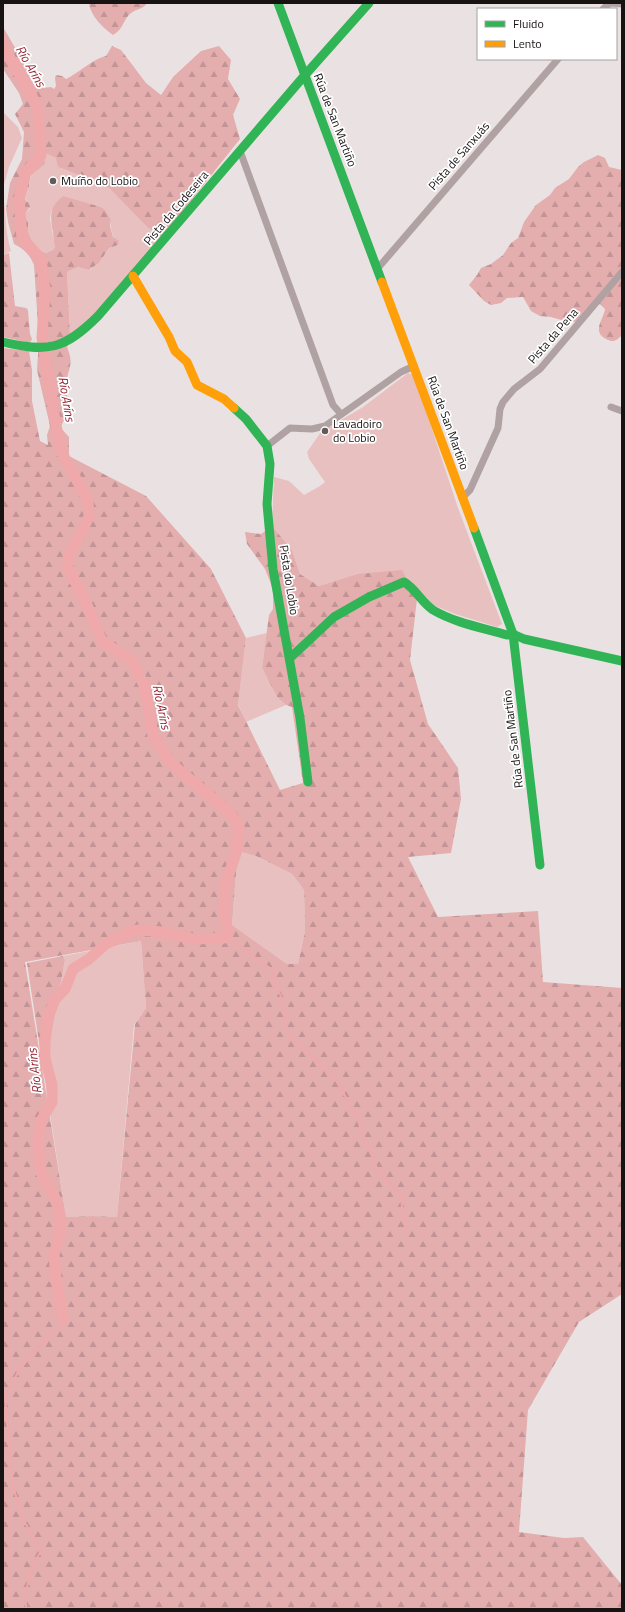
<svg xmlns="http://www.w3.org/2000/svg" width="625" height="1612" font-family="'Titillium Web',sans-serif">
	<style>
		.green { fill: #e9c0c0 }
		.forest { fill: url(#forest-firs); fill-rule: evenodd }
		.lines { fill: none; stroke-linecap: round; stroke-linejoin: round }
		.stream { stroke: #efa9aa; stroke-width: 2 }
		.river { stroke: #efa9aa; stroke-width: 11 }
		.street { stroke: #b0a2a2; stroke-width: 7 }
		.fast { stroke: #30b455; stroke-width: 9 }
		.slow { stroke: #ff9f0a; stroke-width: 9 }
		.poi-dot { fill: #625b5b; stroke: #fff; stroke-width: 1.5 }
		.labels { text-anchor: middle; stroke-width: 3.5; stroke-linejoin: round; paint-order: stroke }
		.street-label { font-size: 12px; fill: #181313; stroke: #fff }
		.poi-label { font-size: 12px; fill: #181313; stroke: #fff; text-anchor: start }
		.water-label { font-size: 13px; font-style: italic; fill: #932230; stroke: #fff }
	</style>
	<defs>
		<pattern id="forest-firs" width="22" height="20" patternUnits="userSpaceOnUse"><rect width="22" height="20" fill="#e4adae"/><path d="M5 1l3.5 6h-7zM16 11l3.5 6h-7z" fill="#c39495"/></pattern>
	</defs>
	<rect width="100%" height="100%" fill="#eae2e2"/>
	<g class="green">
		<path d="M3 112 18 127 22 138 9 167 3 188Z"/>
		<path d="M46 152 56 158 61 168 109 188 147 227 162 237 97 313 70 336 67 272 78 267 90 270 99 263 109 248 118 245C113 237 110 230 111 220L101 207 64 196 51 212 50 219 55 247 53 250 46 253 41 251 33 244 28 231V222L22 214 30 209 24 194 29 187 31 173 36 171Z"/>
		<path d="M3 191C6 211 5 232 11 251L3 255Z"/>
		<path d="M408 373 414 375 458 508 502 624 497 627 455 614 357 574 319 586 300 574 292 550 272 526 274 477 289 481 304 495 320 486 325 482 309 459 307 452 321 432 363 407Z"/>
		<path d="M267 633 262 668 277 697 286 705 246 722 238 704 246 638Z"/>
		<path d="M241 852 256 856 292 874 304 890 305 931 298 964H287L232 925 237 861Z"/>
		<path d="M141 941 146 1008 134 1025 117 1217 93 1216 66 1217 44 1075 65 960 63 956Z"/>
	</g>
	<g class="forest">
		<path d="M89 3H147C144 9 136 9 131 13 123 19 124 29 113 35 103 28 90 15 89 3Z"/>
		<path d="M3 27 31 75 40 83 43 88 51 87 54 89 56 86 55 78 56 75 62 76 66 79C80 72 91 60 106 56L112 46 121 50 146 83 161 95 173 77 201 51 219 46 231 60 228 79 240 99 233 115 240 139 162 237 147 227 109 188 61 168 58 167 56 158 46 153 44 155 45 164 30 176 29 187 24 194 26 201 29 203 30 207 26 212 23 214 28 222V231L33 244 41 251 46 253 53 250 55 247C53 240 54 234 52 227 50 214 51 204 64 196L101 207 105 210 111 220 110 226 113 237 119 241 118 245 109 248 99 263 89 270 78 267 67 272 70 336 67 347C74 364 69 366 66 383 65 391 68 397 69 404 69 413 64 421 60 427L69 437V456L146 496 211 569 246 638 238 705 280 790 303 783 292 707 286 705 277 697 262 668 269 615 273 609V589L265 569 247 544 245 532 261 534 272 526 292 550 300 574 319 586 357 574 402 570 417 599 410 660 428 724 458 768 461 799 451 853 408 857 438 917 538 911 543 982 622 988V1294L579 1322 528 1410 519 1532 564 1538 583 1537 622 1585V1609H3V348L29 351 32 370V401L40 441 48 445 47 435 50 426 37 370 39 340 34 265C30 255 24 249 14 244L8 222 6 209 10 183 22 159 24 132 15 114 23 104 19 93 3 69ZM241 852 256 856 292 874 304 890 305 931 298 964H287L232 925 237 861ZM141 941 146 1008 135 1024 117 1217 93 1216 66 1217 25 962Z"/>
		<path d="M598 155 605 158 609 167 622 170V335C618 339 614 343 608 340 590 332 604 319 605 309L600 304 597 305 577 322 565 321 551 317 540 316 531 311 523 297 507 298 501 303 491 305 484 301 469 285 477 275 481 268 491 264 503 255 511 243 518 238 524 222 536 205 550 195 555 188 569 179 578 167 584 162Z"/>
		<path d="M9 253 15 306 26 308 28 310 30 334 32 339 30 343 3 337V255Z"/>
		<path d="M63 956 65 960 44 1075 27 963Z"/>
	</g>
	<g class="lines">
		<g class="stream">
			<path d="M226 936 275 972 274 983 276 989 280 994 282 1000 287 1026"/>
			<path d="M289 1034 334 1078 341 1088 357 1119 378 1171 400 1193 406 1232"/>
			<path d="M26 1609C25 1589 30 1568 41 1551L23 1519 13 1486 5 1397 19 1370 49 1334 59 1327 63 1319"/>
		</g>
		<path class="river" d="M3 46 37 105 41 155 26 172 19 199 22 238 41 259 45 290 42 338 55 420 61 451 88 501 89 517 68 557V568L87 605 102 641 132 661 145 687 153 736 172 764 231 814 239 826 237 850 225 886 224 912 228 931V934L224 938 194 939 162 932 139 930 129 932 117 939 106 944 89 959 73 969 65 989 55 999 48 1018 45 1042V1058L52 1085V1102L41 1121 38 1143 41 1173 56 1200 60 1215V1232L54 1255 56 1278 63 1319"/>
		<g class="street">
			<path d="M612 3 622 4"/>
			<path d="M603 9 610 3"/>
			<path d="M240 151 333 405 341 414"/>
			<path d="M378 268 558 59"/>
			<path d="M611 407 622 411"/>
			<path d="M267 446 290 428 312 429 325 426 401 372 414 366"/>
			<path d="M462 498 470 490 498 428 500 409 503 402 514 389 540 369 622 272"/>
		</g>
		<g class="fast">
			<path d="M278 3 382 282"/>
			<path d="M3 342C48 353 65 349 98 316L305 75 369 3"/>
			<path d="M234 408 246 419 267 446 270 464 267 504 273 569 300 718 308 782"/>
			<path d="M474 528 513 634 540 865"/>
			<path d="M290 658 334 617 369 597 404 582C416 589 421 602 433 610 455 623 483 628 507 635L513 634 524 639 622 661"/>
		</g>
		<g class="slow">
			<path d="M133 276 169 337 175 351 187 362 197 385 224 399 234 408"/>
			<path d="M382 282 474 528"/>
		</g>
	</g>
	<g class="poi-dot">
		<circle cx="53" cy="181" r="4"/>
		<circle cx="325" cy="431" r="4"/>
	</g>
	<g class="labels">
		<g class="street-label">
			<text transform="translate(335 120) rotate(69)" y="4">Rúa de San Martiño</text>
			<text transform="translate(459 156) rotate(-49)" y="4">Pista de Sanxuás</text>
			<text transform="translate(176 208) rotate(-50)" y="4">Pista da Codeseira</text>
			<text transform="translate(553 336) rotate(-49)" y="4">Pista da Pena</text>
			<text transform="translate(448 423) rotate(70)" y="4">Rúa de San Martiño</text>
			<text transform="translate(289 580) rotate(81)" y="4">Pista do Lobio</text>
			<text transform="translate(513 739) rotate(-97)" y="4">Rúa de San Martiño</text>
		</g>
		<g class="poi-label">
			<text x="61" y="185">Muíño do Lobio</text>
			<text x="333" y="428">Lavadoiro<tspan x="333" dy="14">do Lobio</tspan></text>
		</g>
		<g class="water-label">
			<text transform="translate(31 66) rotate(60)" y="5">Río Aríns</text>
			<text transform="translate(67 399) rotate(80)" y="5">Río Aríns</text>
			<text transform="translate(162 707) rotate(78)" y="5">Río Aríns</text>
			<text transform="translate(34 1071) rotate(-97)" y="5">Río Aríns</text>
		</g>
	</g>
	<rect width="625" height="1612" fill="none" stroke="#181313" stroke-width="8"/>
	<rect x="477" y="8" width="140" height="52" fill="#ffffff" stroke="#a3a1a1"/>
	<rect x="485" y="21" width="20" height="6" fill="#30b455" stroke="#a3a1a1"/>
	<text x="513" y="28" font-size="12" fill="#181313">Fluido</text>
	<rect x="485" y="41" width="20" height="6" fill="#ff9f0a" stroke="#a3a1a1"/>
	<text x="513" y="48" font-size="12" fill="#181313">Lento</text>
</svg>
